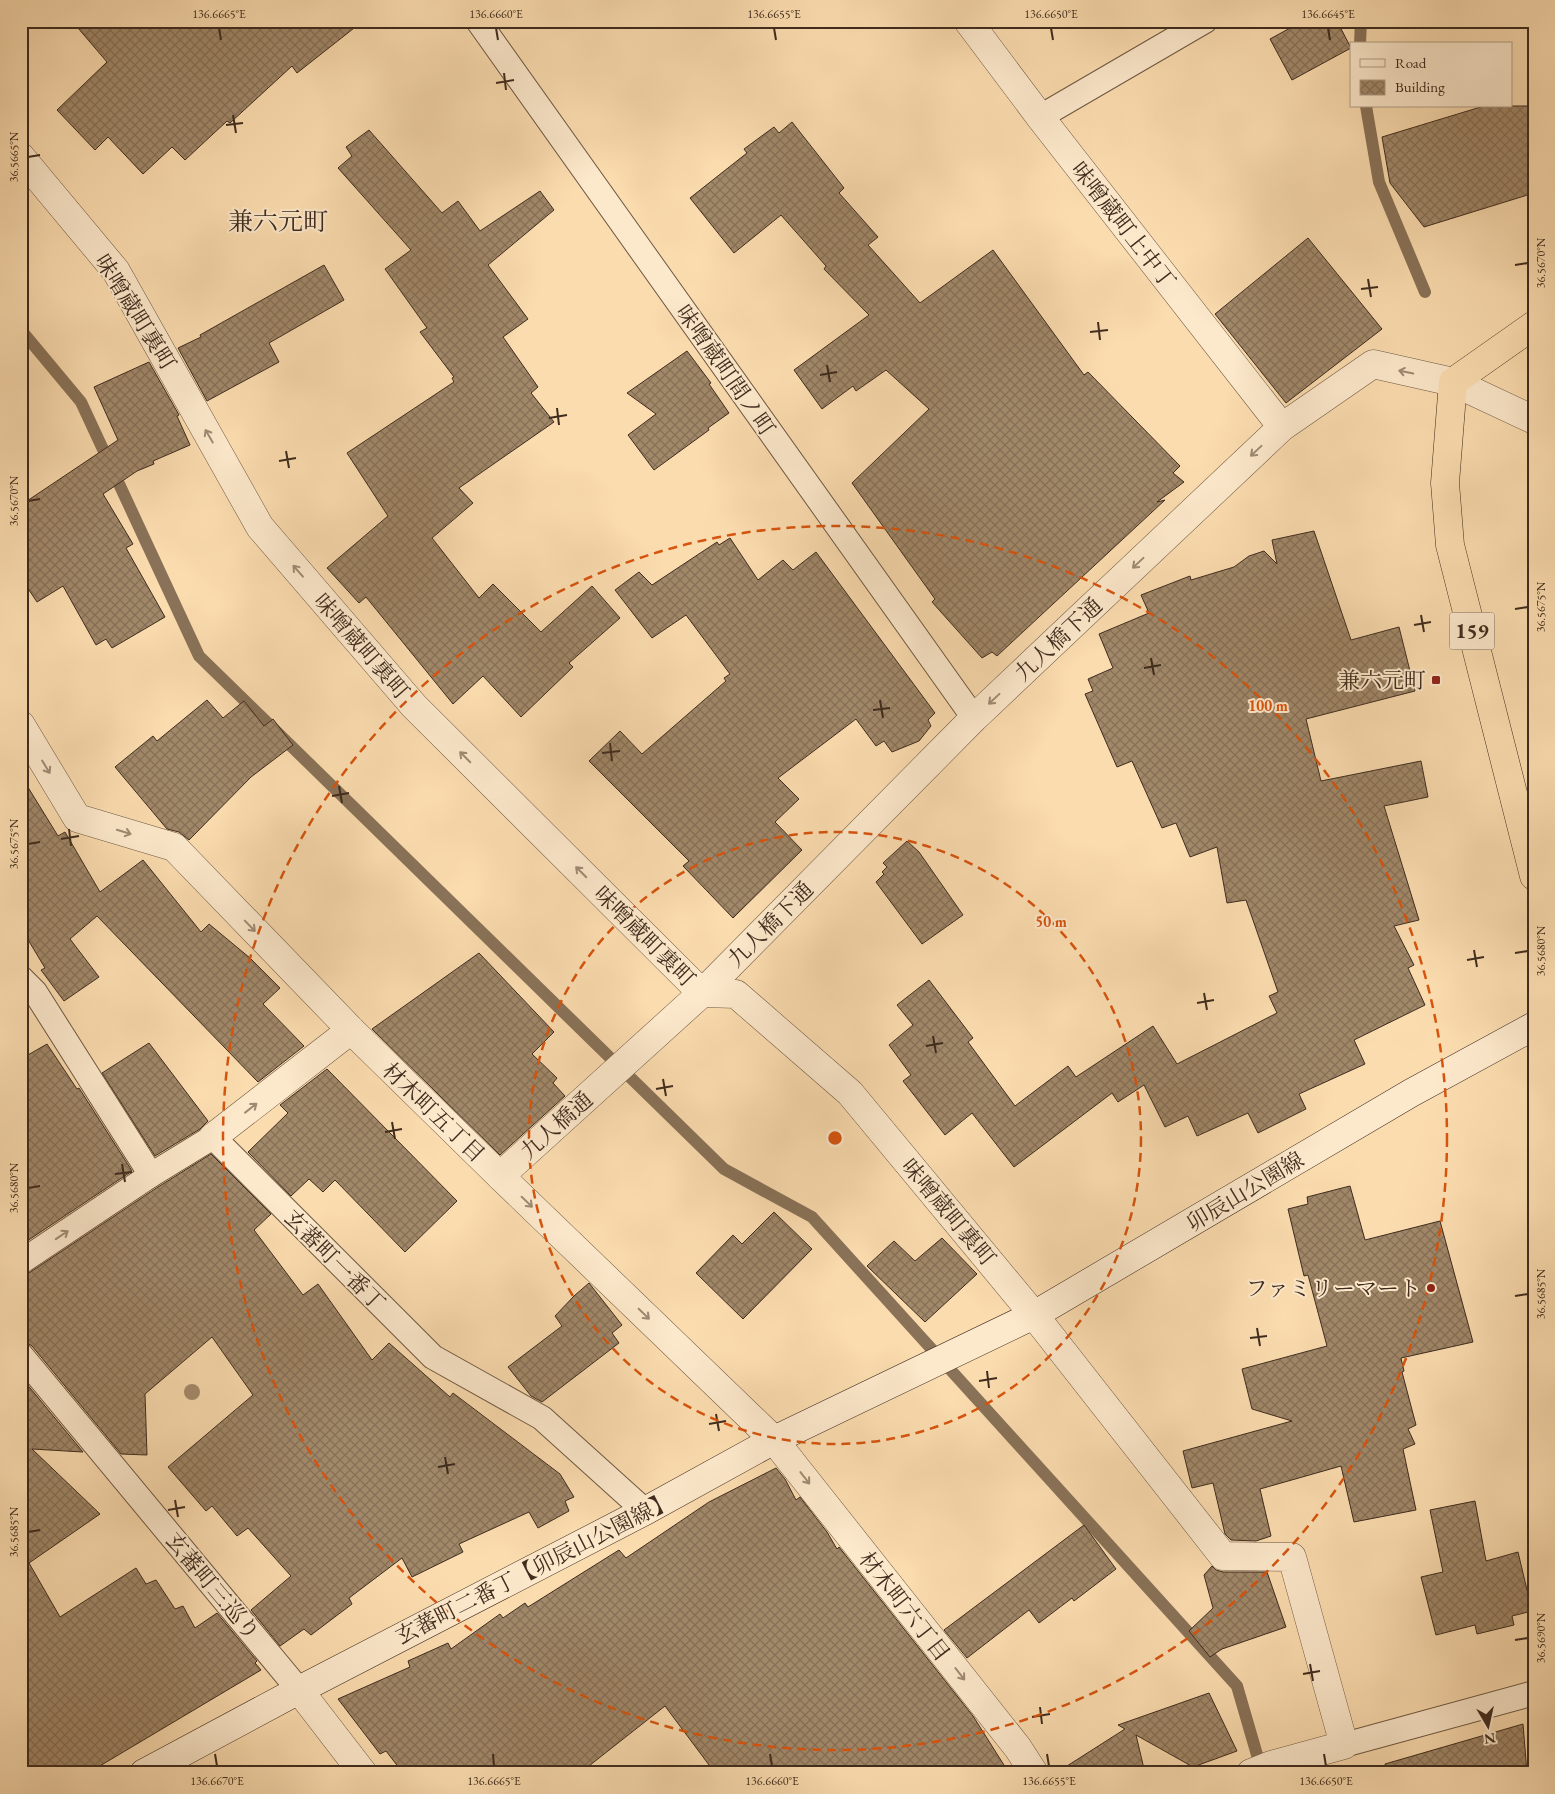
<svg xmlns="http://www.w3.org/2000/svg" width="1555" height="1794" font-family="'EB Garamond','Noto Serif JP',serif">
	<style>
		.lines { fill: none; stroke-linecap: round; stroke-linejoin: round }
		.stream { stroke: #897258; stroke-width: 12 }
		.building { fill: url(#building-cross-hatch); stroke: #3f2c1e }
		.lane-casing { stroke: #6e5842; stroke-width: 26 }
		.street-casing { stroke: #6e5842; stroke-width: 29 }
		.secondary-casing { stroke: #3f2c1e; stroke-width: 29 }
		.highway-casing { stroke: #3f2c1e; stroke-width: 29 }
		.lane { stroke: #fce8cb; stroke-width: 24 }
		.street { stroke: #fce8cb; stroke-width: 28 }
		.secondary { stroke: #fce8cb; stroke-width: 28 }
		.highway { stroke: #fbdcaf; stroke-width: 28 }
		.tree { fill: #a58b6c }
		.oneway { stroke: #9e8a74 }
		.ticks { fill: none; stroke: #3f2c1e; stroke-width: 2 }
		.ring { fill: none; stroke: #d7540e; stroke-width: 2.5; stroke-dasharray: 9 6 }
		.poi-dot { fill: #8f2418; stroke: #fce8cb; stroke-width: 2 }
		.labels { text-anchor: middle; stroke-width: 4; stroke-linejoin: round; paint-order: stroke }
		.shield { fill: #fce8cb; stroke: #786452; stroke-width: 1 }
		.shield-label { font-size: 21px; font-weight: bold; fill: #3f2c1e }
		.street-label { font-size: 22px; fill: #3f2c1e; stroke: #fce8cb }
		.poi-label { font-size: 22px; fill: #3f2c1e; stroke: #fce8cb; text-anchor: end }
		.quarter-label { font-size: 25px; fill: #3f2c1e; stroke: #fce8cb }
		.centre { fill: #d7540e; stroke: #fce8cb; stroke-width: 2.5 }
		.ring-label { font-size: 15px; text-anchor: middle; font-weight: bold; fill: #d7540e; stroke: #fce8cb; stroke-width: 4; stroke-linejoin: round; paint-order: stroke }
		.neatline { fill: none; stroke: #3f2c1e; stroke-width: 2 }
		.ticks-label { font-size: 12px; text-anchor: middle; fill: #3f2c1e }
	</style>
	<defs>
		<pattern id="building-cross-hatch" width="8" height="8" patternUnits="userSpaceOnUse" patternTransform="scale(1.25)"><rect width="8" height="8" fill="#a18869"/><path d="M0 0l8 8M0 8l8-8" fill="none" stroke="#856f56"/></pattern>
	</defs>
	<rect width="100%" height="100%" fill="#fbdcaf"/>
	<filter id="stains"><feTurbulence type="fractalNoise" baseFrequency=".004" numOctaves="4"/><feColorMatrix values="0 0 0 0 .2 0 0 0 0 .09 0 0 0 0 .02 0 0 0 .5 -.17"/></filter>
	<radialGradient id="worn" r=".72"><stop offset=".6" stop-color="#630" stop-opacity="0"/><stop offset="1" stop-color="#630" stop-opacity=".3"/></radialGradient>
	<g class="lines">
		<g class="stream">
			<path d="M1360 44 1361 21"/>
			<path d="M1366 106 1379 182 1425 292"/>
			<path d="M21 330 81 402 199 656 724 1169 812 1217 1237 1686 1262 1772"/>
		</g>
	</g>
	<g class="building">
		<path d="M72 21H363L297 73 292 66 230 123 227 121 185 160 172 147 143 174 108 137 95 150 57 110 107 62Z"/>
		<path d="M1303 21H1337L1351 48 1292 80 1270 39Z"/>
		<path d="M1484 106H1534V193L1424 227 1390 183 1382 137Z"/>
		<path d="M792 122 844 188 839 193 878 237 868 245 920 303 993 250 1084 375 1088 372 1180 466 1173 473 1184 482 1157 502 1165 500 997 656 992 652 982 658 932 602 935 599 852 483 929 409 886 370 856 391 853 386 822 409 794 370 869 315 824 269 826 266 781 215 734 253 690 198 747 153 744 149 774 127 779 133Z"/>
		<path d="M369 130 442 213 458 201 480 231 540 191 554 210 488 265 528 319 503 337 538 387 531 393 554 422 459 488 473 503 432 538 479 598 493 584 541 632 592 586 620 618 569 663 573 667 521 717 483 676 453 704 366 597 359 603 327 568 388 516 347 453 454 382 452 378 454 377 420 332 427 328 385 269 411 250 338 168 352 156 346 147Z"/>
		<path d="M1308 238 1382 329 1286 403 1215 314Z"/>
		<path d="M324 265 344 300 269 343 279 362 207 401 178 348 201 337 200 335Z"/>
		<path d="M687 351 711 383 709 384 729 413 708 428 709 430 654 470 628 435 656 414 627 393Z"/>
		<path d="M149 362 179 415 177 416 190 445 153 461 154 464 137 471 103 494 133 544 126 548 165 617 112 648 106 639 96 645 63 586 37 602 21 578V505L118 440 94 387Z"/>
		<path d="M1314 531 1351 640 1399 627 1415 691 1306 719 1321 781 1421 761 1428 797 1384 806 1419 920 1394 926 1414 965 1408 968 1425 1005 1354 1040 1365 1064 1299 1094 1306 1109 1258 1133 1248 1113 1197 1136 1188 1116 1165 1127 1144 1085 1118 1102 1112 1093 1014 1167 972 1113 945 1135 903 1081 911 1075 889 1045 913 1025 897 1005 929 980 973 1038 968 1042 1015 1106 1068 1066 1076 1077 1153 1026 1177 1064 1277 1013 1269 996 1278 992 1246 900 1227 903 1217 847 1190 857 1176 823 1162 828 1132 761 1117 767 1085 694 1093 691 1088 679 1113 668 1099 634 1149 613 1141 595 1190 576 1191 580 1234 567 1249 556 1264 551 1277 564 1272 540Z"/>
		<path d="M730 538 758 580 783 560 793 570 816 552 935 713 928 720 931 726 919 741 892 752 884 741 876 746 856 719 778 778 799 799 775 822 802 850 733 918 683 866 689 861 589 761 620 731 642 754 726 681 724 678 730 674 686 615 652 638 615 590 639 572 652 585 717 542 719 545Z"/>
		<path d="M207 700 223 718 244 701 264 726 273 719 293 745 251 777 189 840 179 832 167 829 115 767 153 736 157 741Z"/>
		<path d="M21 776 58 836 65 832 100 892 143 860 201 932 209 924 250 958 280 988 263 1004 304 1046 258 1082 97 916 70 939 99 977 64 1001 41 970 45 968 21 928Z"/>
		<path d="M907 841 919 852 963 915 922 944 876 882 884 874 882 872 887 867 883 863Z"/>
		<path d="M479 953 554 1032 532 1054 557 1078 553 1083 565 1096 500 1155 372 1029Z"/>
		<path d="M149 1043 208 1121 200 1129 155 1156 102 1073Z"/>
		<path d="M47 1044 77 1089 79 1088 132 1171 21 1245V1059Z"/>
		<path d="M327 1069 457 1201 405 1252 335 1180 323 1192 309 1179 291 1196 248 1152 288 1113 280 1105Z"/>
		<path d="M211 1154 271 1214 254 1230 303 1295 318 1284 372 1360 389 1343 450 1397 453 1393 560 1474 574 1497 565 1501 569 1511 538 1528 529 1512 459 1544 463 1552 412 1577 402 1558 349 1598 352 1604 311 1635 304 1629 280 1646 251 1610 291 1576 248 1528 237 1536 212 1506 206 1511 168 1467 253 1395 212 1337 145 1394 147 1455 121 1454 32 1346 26 1342H21V1276L29 1273 158 1187Z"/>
		<path d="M1350 1186 1365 1240 1440 1221 1473 1342 1401 1358 1404 1371 1402 1372 1416 1425 1408 1429 1415 1444 1403 1449 1416 1510 1354 1522 1341 1466 1260 1489 1271 1536 1256 1541 1231 1540 1225 1534 1213 1483 1192 1488 1183 1451 1292 1421 1252 1409 1242 1369 1327 1346 1308 1275 1304 1276 1288 1209 1308 1204 1307 1197Z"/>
		<path d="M774 1212 812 1249 743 1319 696 1273 733 1235 742 1244Z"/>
		<path d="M942 1238 977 1274 925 1322 867 1266 894 1241 915 1261Z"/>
		<path d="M589 1283 622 1325 612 1333 619 1343 542 1402 531 1396 508 1367 562 1326 555 1316 574 1296Z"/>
		<path d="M21 1377 83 1452 32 1449 100 1514 29 1563 60 1617 136 1568 146 1584 156 1580 175 1609 183 1606 195 1628 217 1613 257 1661 255 1663 261 1670 88 1773H21Z"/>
		<path d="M776 1468 785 1479 796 1500 800 1497 827 1532 837 1549 839 1547 973 1716 1009 1773H715L665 1706 580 1773H403L386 1751 380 1754 338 1699 410 1667 408 1661 448 1643 451 1649 500 1614 503 1618 525 1603 528 1607 619 1550 626 1558 709 1502Z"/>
		<path d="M1475 1501 1486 1561 1518 1552 1532 1611 1512 1616 1514 1625 1477 1634 1475 1625 1436 1635 1421 1577 1443 1572 1430 1510Z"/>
		<path d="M1084 1525 1116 1569 1074 1601 1072 1598 1039 1623 1029 1610 967 1658 944 1630Z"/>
		<path d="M1212 1566 1216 1570 1223 1572H1267L1286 1627 1222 1649 1210 1657 1189 1631 1213 1608 1204 1575Z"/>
		<path d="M1209 1693 1237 1751 1193 1767 1136 1735 1145 1773H1056L1125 1729 1118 1725Z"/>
		<path d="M1523 1724 1527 1773H1386L1385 1764Z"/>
	</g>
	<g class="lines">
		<g class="lane-casing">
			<g id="lane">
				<path d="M478 21 974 718"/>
				<path d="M1040 117 1205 21"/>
				<path d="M21 978 35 992 151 1175"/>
				<path d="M21 1262 151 1175 213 1137 433 1357 542 1418 645 1511"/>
				<path d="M21 1355 299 1690"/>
				<path d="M1344 1745 1534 1693"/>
			</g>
		</g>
		<g class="street-casing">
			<g id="street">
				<path d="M968 21 1040 117 1282 427"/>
				<path d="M21 157 116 271 260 527 414 706 702 993 736 994 850 1093 1034 1315 1223 1556 1292 1557 1344 1745 1271 1765 1251 1773"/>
				<path d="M21 725 77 818 174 847 351 1030 500 1176 774 1440 1018 1748 1034 1773"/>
				<path d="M213 1137 351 1030"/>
				<path d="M500 1176 702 993 974 718 1282 427 1373 364 1453 382 1534 420"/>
				<path d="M299 1690 363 1773"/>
			</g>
		</g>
		<g class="secondary-casing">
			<path id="secondary" d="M144 1773 299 1690 645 1511 774 1440 1034 1315 1411 1093 1534 1026"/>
		</g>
		<g class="highway-casing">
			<path id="highway" d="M1534 325 1453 382 1445 483 1450 545 1534 876"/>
		</g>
		<use href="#lane" class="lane"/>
		<use href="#street" class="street"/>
		<use href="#secondary" class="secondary"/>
		<use href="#highway" class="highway"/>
	</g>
	<circle class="tree" cx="192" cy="1392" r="8"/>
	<defs><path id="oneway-shaft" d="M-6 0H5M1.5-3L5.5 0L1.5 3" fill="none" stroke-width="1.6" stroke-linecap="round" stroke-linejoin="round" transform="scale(1.25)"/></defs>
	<g class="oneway">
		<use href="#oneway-shaft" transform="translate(1406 372) rotate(-168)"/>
		<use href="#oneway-shaft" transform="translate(209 436) rotate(-120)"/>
		<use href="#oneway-shaft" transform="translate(1256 451) rotate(137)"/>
		<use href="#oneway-shaft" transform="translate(1138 563) rotate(137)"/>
		<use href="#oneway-shaft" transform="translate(298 571) rotate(-131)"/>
		<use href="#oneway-shaft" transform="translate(994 699) rotate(137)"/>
		<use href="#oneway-shaft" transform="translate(465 757) rotate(-135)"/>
		<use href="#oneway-shaft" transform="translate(46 767) rotate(59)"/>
		<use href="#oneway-shaft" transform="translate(124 832) rotate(17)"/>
		<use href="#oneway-shaft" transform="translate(581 872) rotate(-135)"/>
		<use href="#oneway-shaft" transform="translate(250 926) rotate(46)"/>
		<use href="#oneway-shaft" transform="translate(251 1108) rotate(-38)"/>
		<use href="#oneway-shaft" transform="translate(527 1202) rotate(44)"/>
		<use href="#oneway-shaft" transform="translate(62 1235) rotate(-34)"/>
		<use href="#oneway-shaft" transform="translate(644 1314) rotate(44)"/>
		<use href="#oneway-shaft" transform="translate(805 1478) rotate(52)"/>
		<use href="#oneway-shaft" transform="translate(960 1674) rotate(52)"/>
	</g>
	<path class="ticks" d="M219 28 221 40M496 28 498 40M774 28 776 40M1051 28 1053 40M1328 28 1330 40M504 73 506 90M496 83 514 80M233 115 236 133M226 125 243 123M28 157 40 155M1515 265 1528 263M1368 279 1371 297M1361 289 1378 287M1098 322 1100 340M1090 332 1108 330M827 365 830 382M820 375 837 372M557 408 559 425M549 418 567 415M286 451 289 468M279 461 296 458M28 501 40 499M1515 609 1528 607M1421 615 1424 632M1414 625 1431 622M1151 658 1154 675M1144 668 1161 665M880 700 883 718M873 710 890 708M610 743 612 761M602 753 620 751M339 786 342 803M332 796 349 793M69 829 71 846M61 839 79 836M28 844 40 842M1474 950 1477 967M1515 953 1528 951M1467 960 1484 957M1204 993 1207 1010M1197 1003 1214 1000M933 1036 936 1053M926 1046 943 1043M663 1079 666 1096M656 1089 673 1086M392 1122 395 1139M385 1132 402 1129M122 1164 125 1182M115 1174 132 1172M28 1188 40 1186M1515 1296 1528 1294M1257 1328 1260 1346M1250 1338 1267 1336M987 1371 989 1388M979 1381 997 1378M716 1414 719 1431M709 1424 726 1421M445 1457 448 1474M438 1467 455 1464M175 1500 178 1517M168 1510 185 1507M28 1532 40 1530M1515 1640 1528 1638M1310 1664 1313 1681M1303 1674 1320 1671M1040 1707 1042 1724M1032 1717 1050 1714M215 1754 217 1766M493 1754 494 1766M770 1754 772 1766M1047 1754 1049 1766M1324 1754 1326 1766"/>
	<g class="ring">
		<circle cx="835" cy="1138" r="306"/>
		<circle cx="835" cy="1138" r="612"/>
	</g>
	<g class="poi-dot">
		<rect x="1431" y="675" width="10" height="10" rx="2.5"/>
		<circle cx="1431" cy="1288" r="5"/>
	</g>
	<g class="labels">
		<rect class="shield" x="1449.5" y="612.5" width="45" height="37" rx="4"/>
		<g class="shield-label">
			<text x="1472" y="638">159</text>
		</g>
		<g class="street-label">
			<text transform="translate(1124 225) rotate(52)" y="8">味噌蔵町上中丁</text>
			<text transform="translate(136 312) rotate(58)" y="8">味噌蔵町裏町</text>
			<text transform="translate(726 370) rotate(55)" y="8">味噌蔵町間ノ町</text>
			<text transform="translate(1058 639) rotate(-43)" y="8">九人橋下通</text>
			<text transform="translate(362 646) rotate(49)" y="8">味噌蔵町裏町</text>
			<text transform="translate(770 924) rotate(-45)" y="8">九人橋下通</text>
			<text transform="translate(645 936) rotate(45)" y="8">味噌蔵町裏町</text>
			<text transform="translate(434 1112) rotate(44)" y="8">材木町五丁目</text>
			<text transform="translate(556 1125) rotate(-42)" y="8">九人橋通</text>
			<text transform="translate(1245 1191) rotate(-31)" y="8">卯辰山公園線</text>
			<text transform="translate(949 1212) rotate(50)" y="8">味噌蔵町裏町</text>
			<text transform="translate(335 1260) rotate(45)" y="8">玄蕃町一番丁</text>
			<text transform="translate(534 1568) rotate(-27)" y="8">玄蕃町二番丁【卯辰山公園線】</text>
			<text transform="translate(213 1586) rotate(50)" y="8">玄蕃町三巡り</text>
			<text transform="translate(905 1606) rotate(52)" y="8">材木町六丁目</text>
		</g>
		<g class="poi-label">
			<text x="1426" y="688">兼六元町</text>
			<text x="1421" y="1296">ファミリーマート</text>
		</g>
		<g class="quarter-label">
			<text x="278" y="230">兼六元町</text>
		</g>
	</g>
	<circle cx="835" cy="1138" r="8" class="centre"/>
	<g class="ring-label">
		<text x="1268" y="711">100 m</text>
		<text x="1051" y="927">50 m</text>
	</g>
	<rect width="1555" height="1794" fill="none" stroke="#fbdcaf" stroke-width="55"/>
	<rect x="1350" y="42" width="162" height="65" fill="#fce8cb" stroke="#b09d86"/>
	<rect x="1360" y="59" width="25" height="8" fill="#fce8cb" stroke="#b09d86"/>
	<text x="1395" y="68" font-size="15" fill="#3f2c1e">Road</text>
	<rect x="1360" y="80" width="25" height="15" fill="url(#building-cross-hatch)" stroke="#b09d86"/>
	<text x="1395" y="92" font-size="15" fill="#3f2c1e">Building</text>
	<g transform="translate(1488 1726) rotate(171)" stroke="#fce8cb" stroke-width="4" paint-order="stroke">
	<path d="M0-4L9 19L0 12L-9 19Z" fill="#3f2c1e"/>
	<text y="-8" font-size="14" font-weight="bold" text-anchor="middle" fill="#3f2c1e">N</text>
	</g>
	<rect x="28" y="28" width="1500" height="1738" class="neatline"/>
	<g class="ticks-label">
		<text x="219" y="18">136.6665°E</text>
		<text x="496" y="18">136.6660°E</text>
		<text x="774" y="18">136.6655°E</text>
		<text x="1051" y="18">136.6650°E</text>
		<text x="1328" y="18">136.6645°E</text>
		<text transform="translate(14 157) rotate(-90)" y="4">36.5665°N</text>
		<text transform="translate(1541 263) rotate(-90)" y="4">36.5670°N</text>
		<text transform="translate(14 501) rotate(-90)" y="4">36.5670°N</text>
		<text transform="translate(1541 607) rotate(-90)" y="4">36.5675°N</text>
		<text transform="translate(14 844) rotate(-90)" y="4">36.5675°N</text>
		<text transform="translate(1541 951) rotate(-90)" y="4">36.5680°N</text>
		<text transform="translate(14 1188) rotate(-90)" y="4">36.5680°N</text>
		<text transform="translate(1541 1294) rotate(-90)" y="4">36.5685°N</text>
		<text transform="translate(14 1532) rotate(-90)" y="4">36.5685°N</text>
		<text transform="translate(1541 1638) rotate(-90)" y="4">36.5690°N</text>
		<text x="217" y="1785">136.6670°E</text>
		<text x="494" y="1785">136.6665°E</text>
		<text x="772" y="1785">136.6660°E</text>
		<text x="1049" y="1785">136.6655°E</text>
		<text x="1326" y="1785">136.6650°E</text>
	</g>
	<rect width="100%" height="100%" filter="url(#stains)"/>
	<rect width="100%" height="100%" fill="url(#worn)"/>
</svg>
